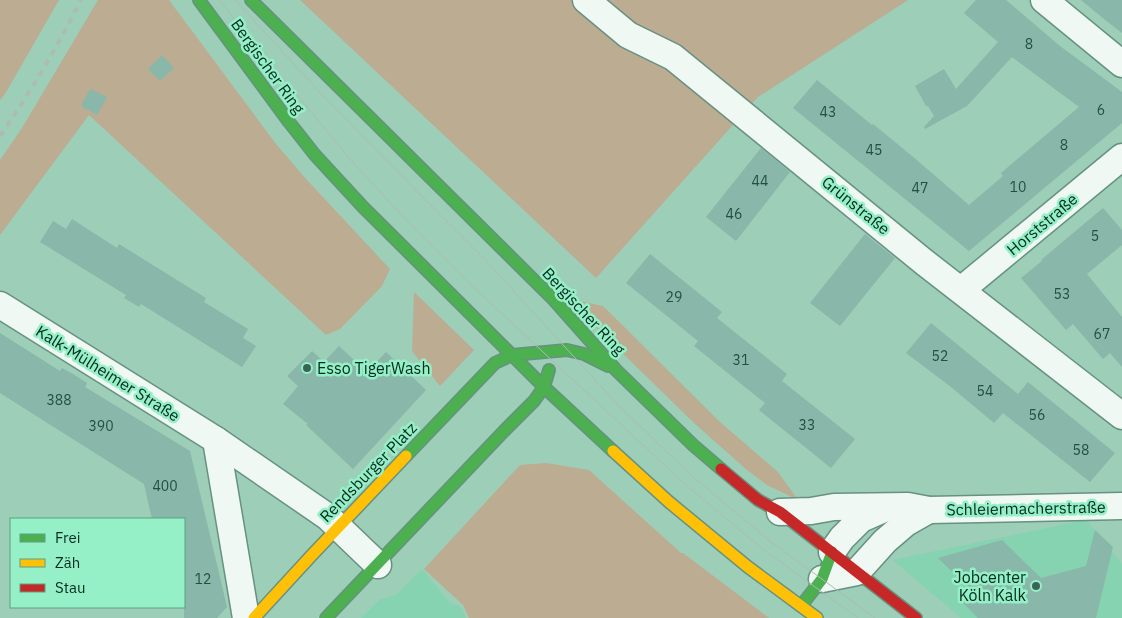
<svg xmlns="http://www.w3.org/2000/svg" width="1122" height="618" font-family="'IBM Plex Sans',sans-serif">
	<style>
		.built { fill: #85d3b1 }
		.green { fill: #bcac92 }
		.building { fill: #89b7aa }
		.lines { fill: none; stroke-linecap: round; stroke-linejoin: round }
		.street-casing { stroke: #679180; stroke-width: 29 }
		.fast-casing { stroke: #679180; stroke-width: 14 }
		.slow-casing { stroke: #679180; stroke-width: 14 }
		.jam-casing { stroke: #679180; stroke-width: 14 }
		.street { stroke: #f0f8f4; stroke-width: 26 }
		.fast { stroke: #4caf50; stroke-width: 11 }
		.slow { stroke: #ffc107; stroke-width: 11 }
		.jam { stroke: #c62828; stroke-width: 11 }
		.tram { stroke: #aebbb5; stroke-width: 1 }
		.rail { stroke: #aebbb5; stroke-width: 4; stroke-dasharray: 6 6; stroke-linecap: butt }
		.poi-dot { fill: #396554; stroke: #95efc7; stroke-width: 2 }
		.labels { text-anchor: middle; stroke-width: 5; stroke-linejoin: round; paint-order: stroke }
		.number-label { font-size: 14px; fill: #254f41 }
		.street-label { font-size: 16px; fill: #042c1e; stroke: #95efc7 }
		.poi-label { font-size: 16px; fill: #042c1e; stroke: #95efc7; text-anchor: start }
	</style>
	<rect width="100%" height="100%" fill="#9cceb8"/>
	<g class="built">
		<path d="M1086 520 1122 564V618H961L893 560Z"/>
		<path d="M422 569 450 603 461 607 466 618H361L379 600 396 595Z"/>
	</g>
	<g class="green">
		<path d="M0 0H59L5 94 0 100Z"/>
		<path d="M98 0H169L276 144 307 180 390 269 382 286 340 329 326 335 89 115 0 235V160L22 128Z"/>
		<path d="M300 0H908L758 97 596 278Z"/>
		<path d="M414 292 474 350 440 386 412 351Z"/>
		<path d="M566 298 603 306 720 422 778 472 798 500 767 485 747 470 694 423Z"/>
		<path d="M546 463 589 470 681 553H683L769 618H469L463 605 424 569 520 465Z"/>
	</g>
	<g class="building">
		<path d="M976 0H1006L1060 46 1122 92V123L969 251 793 108 817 80 872 125 873 124 912 156 969 205 1003 176 1001 173 1079 107 1012 57 967 106 925 129 924 127 934 116 928 106H926L915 86 944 69 956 89 998 42 964 13Z"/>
		<path d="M1081 0H1122V33L1104 19Z"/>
		<path d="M162 55 174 68 160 81 148 69Z"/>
		<path d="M90 89 107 97 97 115 81 106Z"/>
		<path d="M761 148 790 172 736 241 706 217Z"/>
		<path d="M1103 208 1122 230V245L1087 274 1122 317V367L1110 353 1103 359 1073 324 1066 330 1021 278 1042 261 1041 260Z"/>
		<path d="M72 219 117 248 119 244 206 298 204 302 248 329 243 338 256 346 242 367 141 304 139 307 124 298 126 295 40 242 53 221 66 229Z"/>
		<path d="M865 234 895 258 840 326 810 303Z"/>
		<path d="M650 254 722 312 717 318 787 374 782 381 855 439 831 468 759 410 765 403 694 346 698 341 626 283Z"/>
		<path d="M931 323 1018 394 1028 382 1115 453 1090 482 1003 413 994 423 951 387 906 353Z"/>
		<path d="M0 333 60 371 62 368 73 374 87 383 85 387 190 451 227 607 217 618H184V519H152L144 484 0 393Z"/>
		<path d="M339 346 367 372 386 352 426 390 353 469 306 425 308 424 283 404 298 386 287 376 312 351 324 362Z"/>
		<path d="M1095 530 1113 547 1096 618H978L959 599 976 595 938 558 1002 540 1041 578 1086 566Z"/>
	</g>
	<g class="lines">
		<g class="street-casing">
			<g id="street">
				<path d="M586 0 628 35 673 57 924 262 1122 416"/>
				<path d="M1044 0 1122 64"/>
				<path d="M961 290 1122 157"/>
				<path d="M0 305 216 440 328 517 378 565"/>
				<path d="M216 440 246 618"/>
				<path d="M780 512 811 511 834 507 908 506 929 510 1122 506"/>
				<path d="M832 552 842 538 861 519 886 508"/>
				<path d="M822 579 857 572 885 541 906 523 929 510"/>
			</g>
		</g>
		<g class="fast-casing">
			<g id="fast">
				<path d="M199 0 289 122 315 155 363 207 544 387 613 451"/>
				<path d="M251 0 554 300 616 370 693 445 721 469"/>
				<path d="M406 456 495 363 512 355 567 350 584 354 608 366"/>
				<path d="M801 606 822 579 832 552"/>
				<path d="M326 618 504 431 534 401 544 387 549 370"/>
			</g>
		</g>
		<g class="slow-casing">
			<g id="slow">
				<path d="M613 451 669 502 748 567 817 618"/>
				<path d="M254 618 311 556 406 456"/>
			</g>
		</g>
		<g class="jam-casing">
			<path id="jam" d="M721 469 758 500 780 512 916 618"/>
		</g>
		<use href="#street" class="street"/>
		<use href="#fast" class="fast"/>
		<use href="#slow" class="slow"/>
		<use href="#jam" class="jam"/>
		<g class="tram">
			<path d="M219 0 349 158 408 222 471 285 686 485 764 550 858 618"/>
			<path d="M235 0 327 100 491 266 617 404 693 477 770 541 875 618"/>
		</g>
		<path class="rail" d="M0 136C30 93 57 47 81 0"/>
	</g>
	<g class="poi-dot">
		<circle cx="307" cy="368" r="5"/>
		<circle cx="1036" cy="586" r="5"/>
	</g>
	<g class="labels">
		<g class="number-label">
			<text x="1029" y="49">8</text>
			<text x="1101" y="115">6</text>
			<text x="828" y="117">43</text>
			<text x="1064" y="150">8</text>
			<text x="874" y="155">45</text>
			<text x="760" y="186">44</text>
			<text x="1018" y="192">10</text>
			<text x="920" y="193">47</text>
			<text x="734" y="219">46</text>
			<text x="1095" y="241">5</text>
			<text x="1062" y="299">53</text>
			<text x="674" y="302">29</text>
			<text x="1102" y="339">67</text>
			<text x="940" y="361">52</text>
			<text x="741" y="365">31</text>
			<text x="985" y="396">54</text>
			<text x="59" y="405">388</text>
			<text x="1037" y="420">56</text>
			<text x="807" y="430">33</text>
			<text x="101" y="431">390</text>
			<text x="1081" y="455">58</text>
			<text x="165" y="491">400</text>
			<text x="203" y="584">12</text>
		</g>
		<g class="street-label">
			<text transform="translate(268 66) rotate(54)" y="6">Bergischer Ring</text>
			<text transform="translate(856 205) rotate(39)" y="6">Grünstraße</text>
			<text transform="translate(1042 224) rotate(-40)" y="6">Horststraße</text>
			<text transform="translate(584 311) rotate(47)" y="6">Bergischer Ring</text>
			<text transform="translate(108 373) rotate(32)" y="6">Kalk-Mülheimer Straße</text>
			<text transform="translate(368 472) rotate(-46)" y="6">Rendsburger Platz</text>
			<text transform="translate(1026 508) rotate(-1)" y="6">Schleiermacherstraße</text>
		</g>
		<g class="poi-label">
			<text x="317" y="374">Esso TigerWash</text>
			<text x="1026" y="583" text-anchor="end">Jobcenter<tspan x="1026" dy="18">Köln Kalk</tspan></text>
		</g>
	</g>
	<rect x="10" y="518" width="175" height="90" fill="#95efc7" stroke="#5ba183"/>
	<rect x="20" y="534" width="25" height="8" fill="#4caf50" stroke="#5ba183"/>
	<text x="55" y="543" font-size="15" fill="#042c1e">Frei</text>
	<rect x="20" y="559" width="25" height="8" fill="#ffc107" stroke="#5ba183"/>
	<text x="55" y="568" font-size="15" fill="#042c1e">Zäh</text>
	<rect x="20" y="584" width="25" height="8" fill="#c62828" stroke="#5ba183"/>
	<text x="55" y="593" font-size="15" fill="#042c1e">Stau</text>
</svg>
